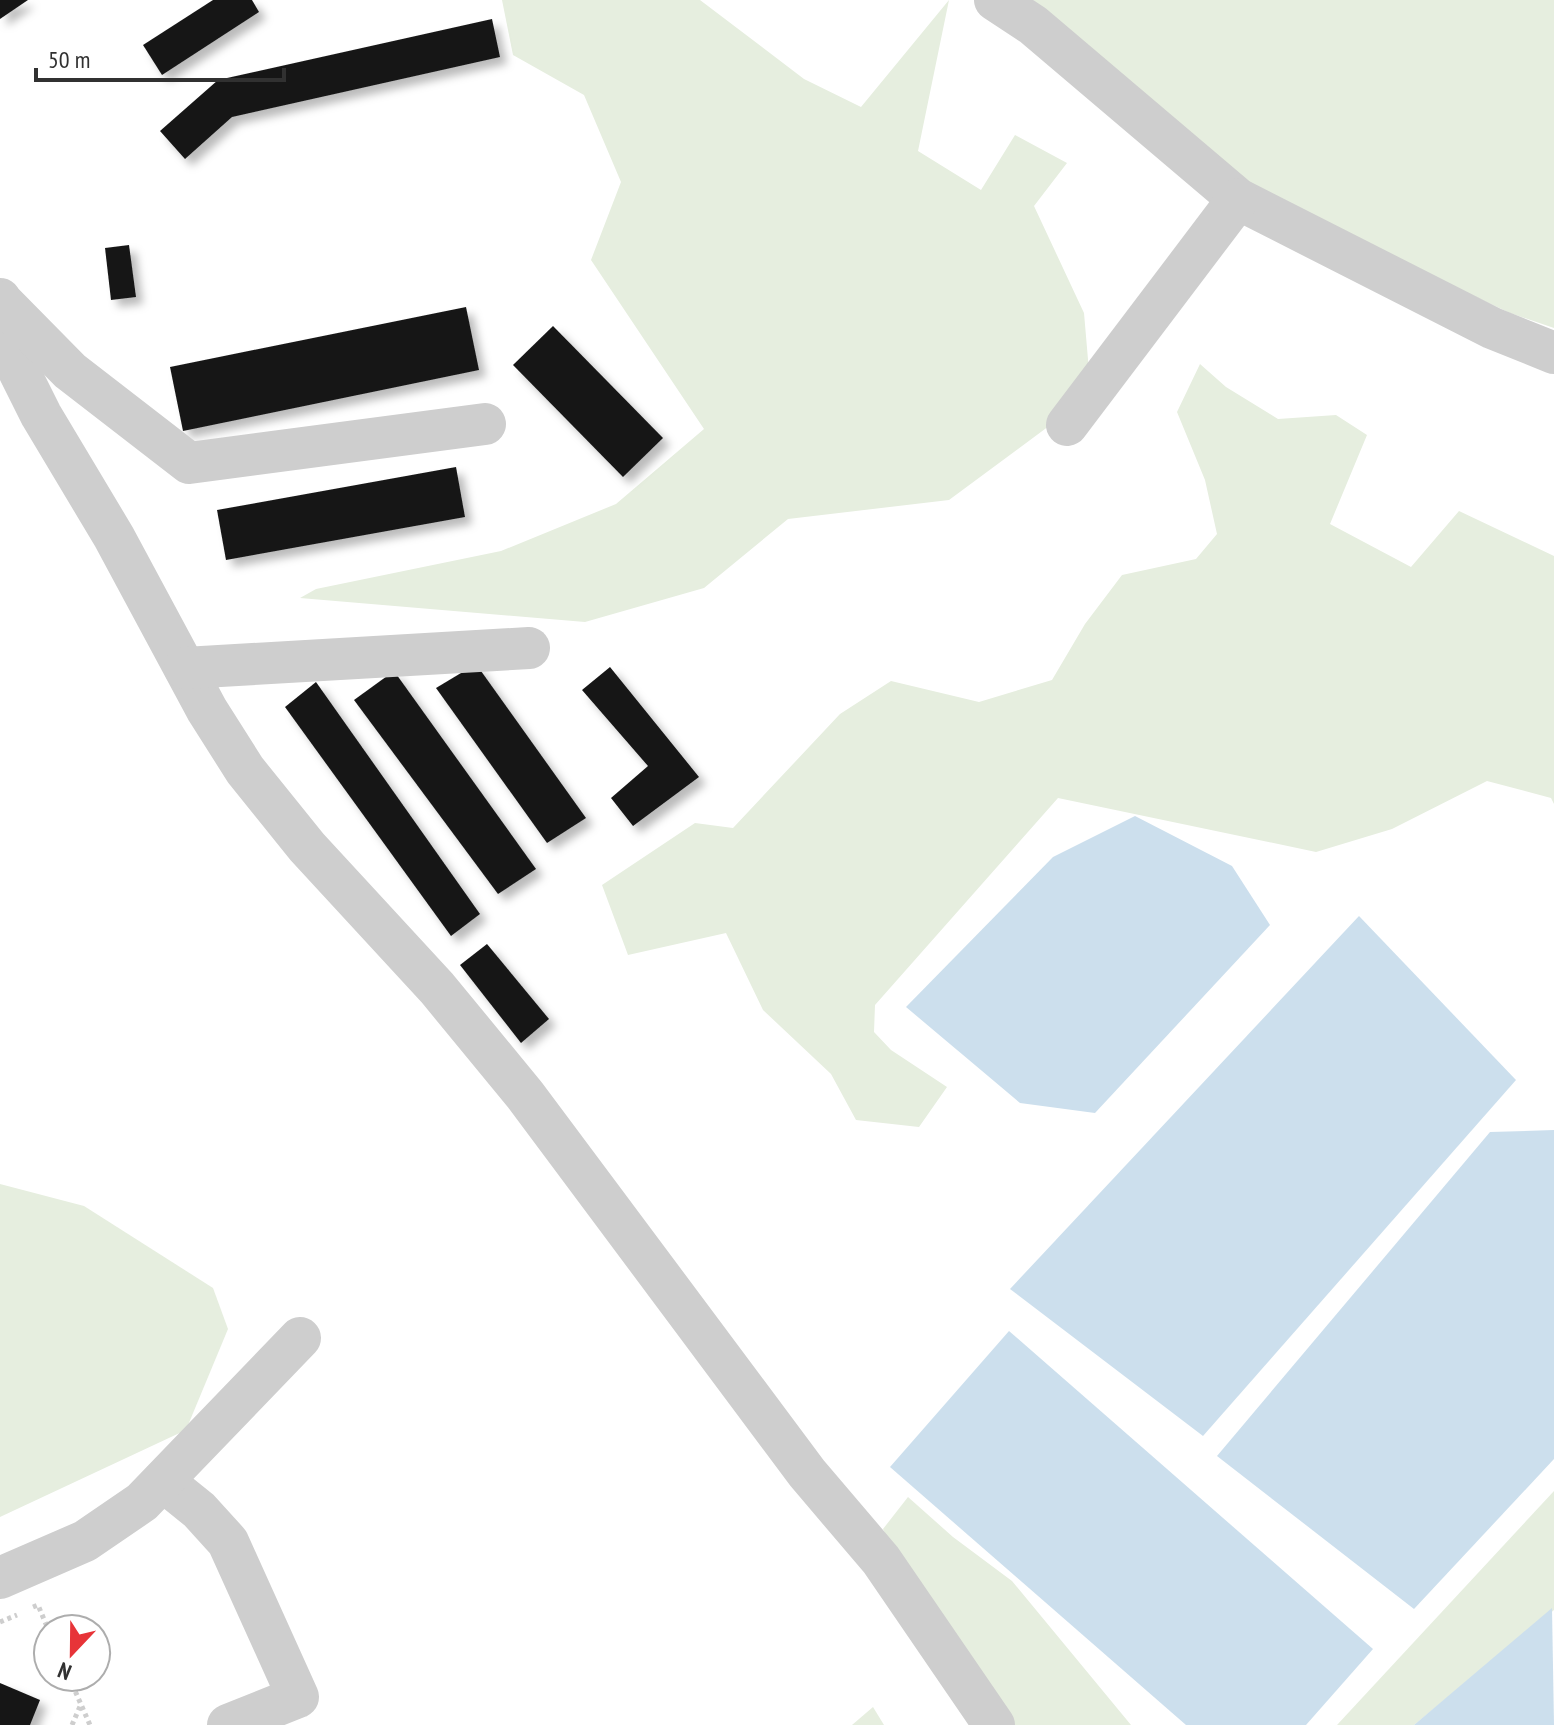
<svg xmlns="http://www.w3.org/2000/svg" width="1554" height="1725" font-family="'PT Sans Narrow',sans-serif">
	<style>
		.green { fill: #e6eedf }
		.water { fill: #ccdfed }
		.building { fill: #181818; filter: url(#shadow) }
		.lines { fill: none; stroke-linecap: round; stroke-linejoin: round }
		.path { stroke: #cecece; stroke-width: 5; stroke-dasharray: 4 4; stroke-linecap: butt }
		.minor { stroke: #cecece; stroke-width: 42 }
	</style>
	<defs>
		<filter id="shadow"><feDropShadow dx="7" dy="7" stdDeviation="4" flood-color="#0004"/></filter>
	</defs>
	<rect width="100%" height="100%" fill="#fff"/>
	<g class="green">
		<path d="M502 0H700L804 79 861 107 949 0 918 151 981 190 1015 135 1067 163 1034 206 1084 313 1089 371 1049 426 949 500 788 519 704 588 585 622 300 598 316 589 501 551 616 504 704 429 591 260 621 182 584 95 513 55Z"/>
		<path d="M1033 0H1554V328L1510 313 1285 207 1224 167Z"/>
		<path d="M1200 364 1226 387 1278 419 1336 415 1367 435 1330 524 1411 567 1459 511 1554 556V804L1551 798 1487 781 1392 829 1316 852 1058 798 875 1005 874 1032 891 1050 947 1087 919 1127 856 1120 831 1074 763 1010 726 933 628 955 602 885 695 823 733 828 840 714 891 681 979 702 1052 680 1085 624 1122 575 1196 559 1217 534 1205 480 1177 412Z"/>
		<path d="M0 1184 84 1206 213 1288 228 1329 186 1430 0 1517Z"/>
		<path d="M1554 1491V1610L1414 1725H1337Z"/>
		<path d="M908 1497 953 1537 1012 1581 1131 1725H1013L915 1596 883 1529Z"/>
		<path d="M873 1707 884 1725H852Z"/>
	</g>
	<g class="water">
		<path d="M1135 816 1232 866 1270 925 1095 1113 1020 1103 906 1007 1053 857Z"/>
		<path d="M1359 916 1516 1080 1203 1436 1010 1289Z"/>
		<path d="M1554 1130V1459L1414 1609 1217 1456 1490 1132Z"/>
		<path d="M1009 1331 1373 1649 1306 1725H1186L890 1467Z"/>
		<path d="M1552 1608 1554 1725H1414Z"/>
	</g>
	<g class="building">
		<path d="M0 0H28L0 19Z"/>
		<path d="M213 0H252L259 12 162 75 143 45Z"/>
		<path d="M492 19 500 57 232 117 185 159 160 131 218 80Z"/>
		<path d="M129 245 136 297 111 300 105 248Z"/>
		<path d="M466 307 479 370 183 431 170 367Z"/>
		<path d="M553 326 663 438 623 477 513 365Z"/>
		<path d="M456 467 465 517 226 560 217 510Z"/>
		<path d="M476 664 586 818 547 843 436 688Z"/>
		<path d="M610 667 699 777 633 826 611 798 648 766 582 690Z"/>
		<path d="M394 671 536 869 498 894 354 700Z"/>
		<path d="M316 682 480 914 451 936 285 707Z"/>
		<path d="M487 944 549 1019 521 1043 460 965Z"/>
		<path d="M0 1683 40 1700 30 1725H0Z"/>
	</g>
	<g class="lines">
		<g class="path">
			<path d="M33 1607 38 1605 48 1629"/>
			<path d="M0 1622 17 1615"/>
			<path d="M69 1677 90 1725"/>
			<path d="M72 1725 81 1704"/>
		</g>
		<g class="minor">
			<path d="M995 0 1033 25 1238 199 1492 328 1554 353"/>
			<path d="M0 299 13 359 41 415 114 537 207 710 245 770 307 847 437 988 525 1095 807 1473 881 1560 994 1725"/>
			<path d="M2 302 70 371 189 463 485 424"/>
			<path d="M1067 425 1238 199"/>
			<path d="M185 668 529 648"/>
			<path d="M163 1481 199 1510 228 1542 298 1697 228 1725"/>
			<path d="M0 1578 85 1541 142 1502 300 1338"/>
		</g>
	</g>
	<g transform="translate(72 1653) rotate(202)"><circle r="38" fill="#ffffff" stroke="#adadad" stroke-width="2"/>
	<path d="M0-6L14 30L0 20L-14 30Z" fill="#e73438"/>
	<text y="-12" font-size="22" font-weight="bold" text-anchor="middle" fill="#313131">N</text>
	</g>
	<path d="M36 68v12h248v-12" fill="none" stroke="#313131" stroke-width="4"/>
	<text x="48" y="68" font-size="24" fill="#313131" stroke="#ffffff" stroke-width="6" paint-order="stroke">50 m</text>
</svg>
